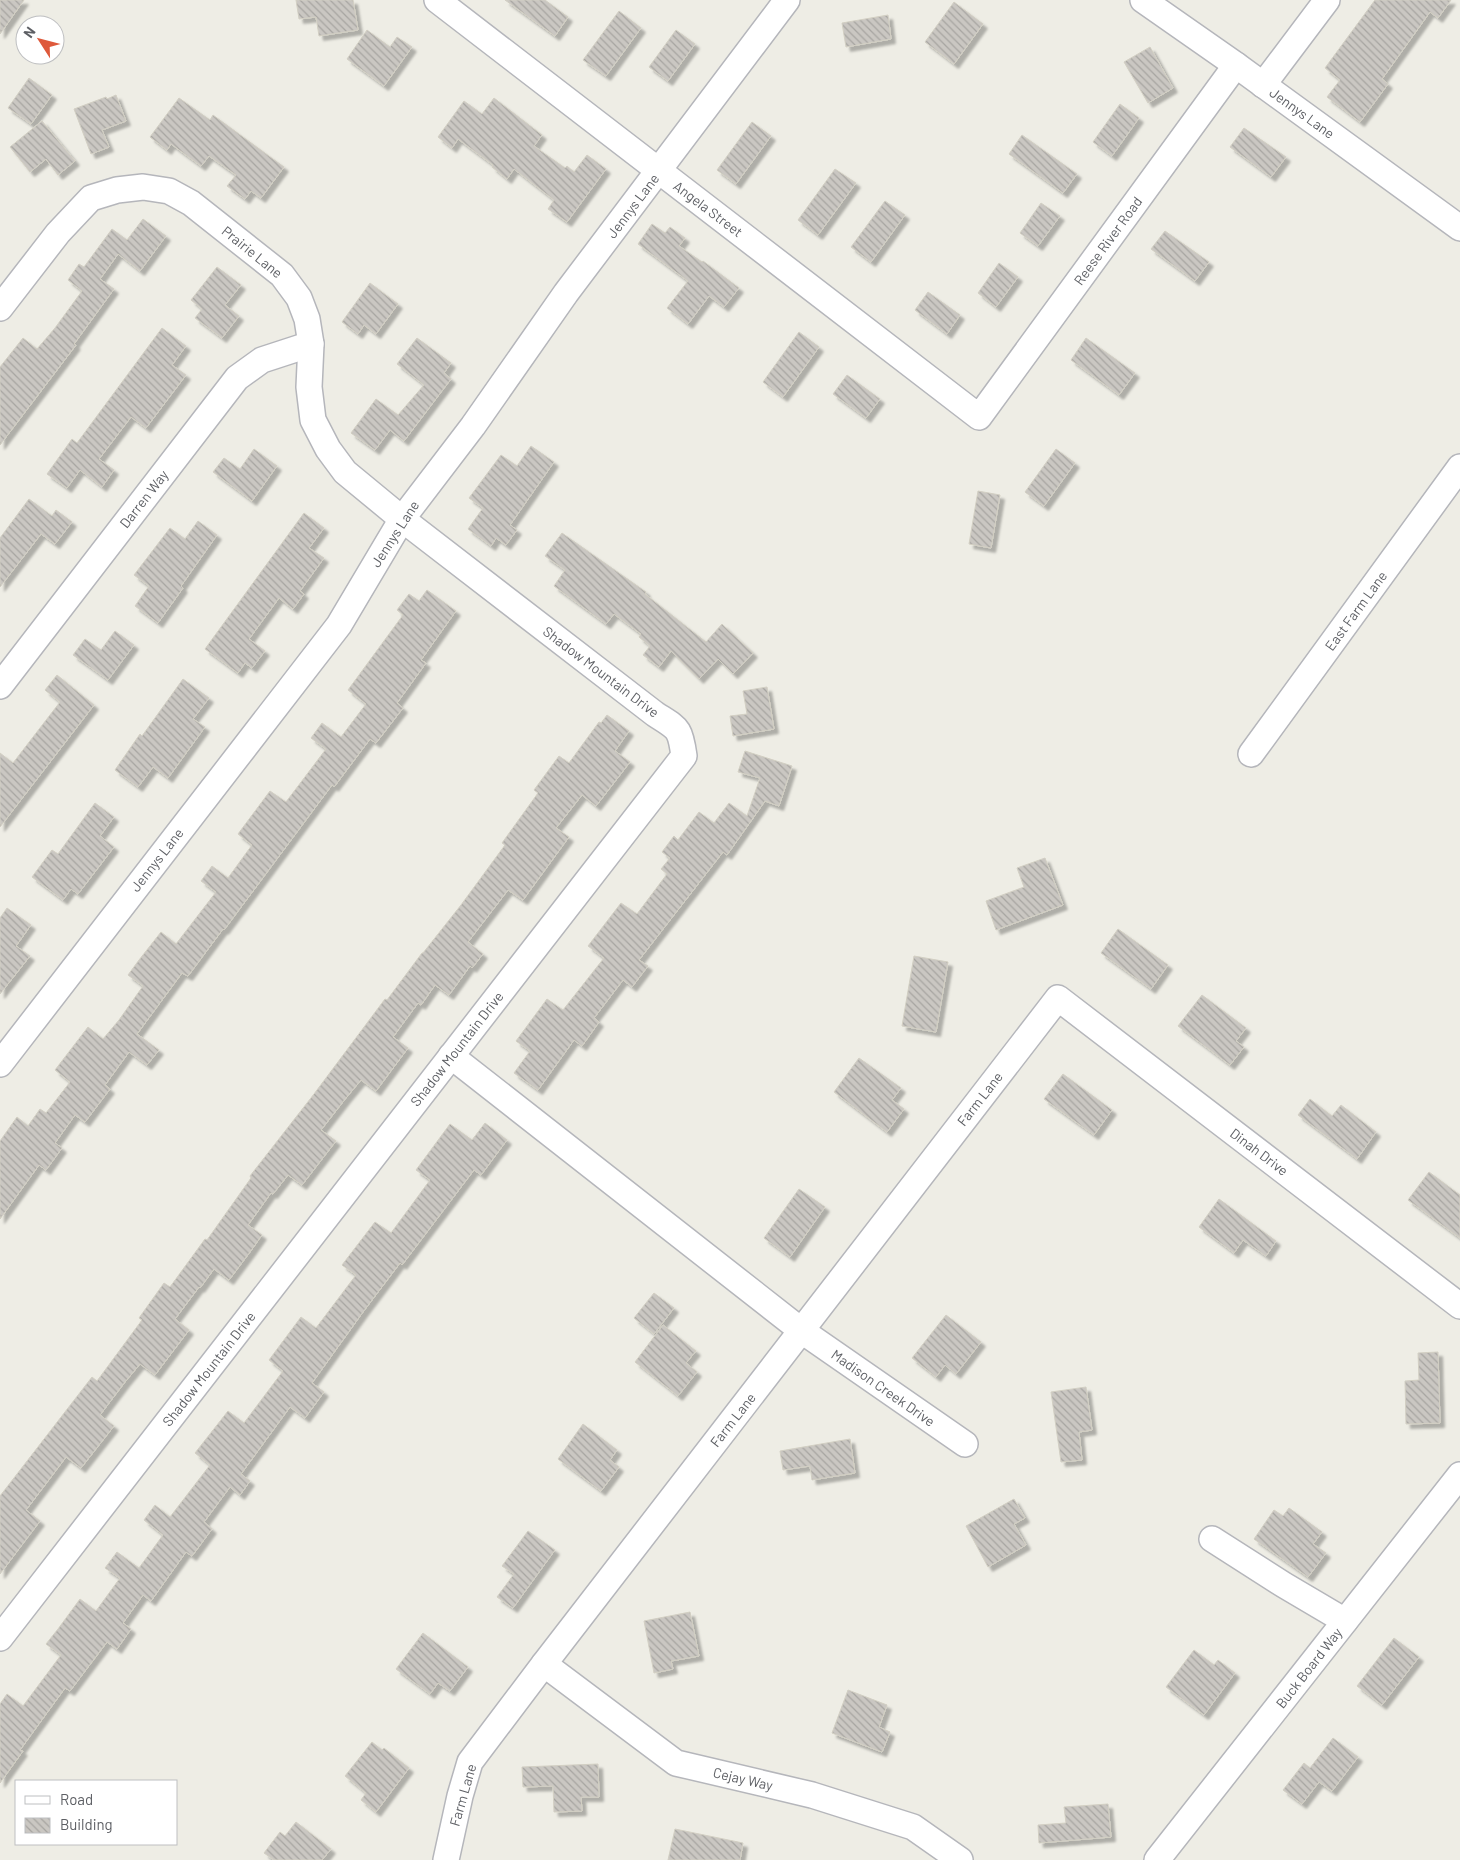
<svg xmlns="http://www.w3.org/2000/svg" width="1460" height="1860" font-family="Barlow,sans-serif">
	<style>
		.building { fill: url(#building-back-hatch); stroke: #d2cfc3; filter: url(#shadow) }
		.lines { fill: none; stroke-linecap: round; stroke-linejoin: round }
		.minor-casing { stroke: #b5b6bb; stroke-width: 28 }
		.minor { stroke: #fff; stroke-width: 25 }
		.labels { text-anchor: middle; stroke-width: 4.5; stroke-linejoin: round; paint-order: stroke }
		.street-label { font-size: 14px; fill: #5d5f64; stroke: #fff }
	</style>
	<defs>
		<pattern id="building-back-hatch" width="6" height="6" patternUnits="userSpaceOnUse" patternTransform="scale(1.25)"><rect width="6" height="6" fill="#cac7c2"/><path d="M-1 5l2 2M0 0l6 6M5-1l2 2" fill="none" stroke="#a7a5a1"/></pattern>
		<filter id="shadow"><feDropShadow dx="4.5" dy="4.5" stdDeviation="1" flood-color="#0004"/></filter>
	</defs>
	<rect width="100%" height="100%" fill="#eeede5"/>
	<g class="building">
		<path d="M0 0H24L0 34Z"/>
		<path d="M296 0H353L358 30 319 36 316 17 299 19Z"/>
		<path d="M505 0H545L568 17 555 36Z"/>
		<path d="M1375 0H1451L1438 18 1430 12 1382 79 1388 84 1360 122 1327 97 1340 80 1325 68Z"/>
		<path d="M954 2 983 24 954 64 925 42Z"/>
		<path d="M619 11 641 28 606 76 583 60Z"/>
		<path d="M888 15 891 39 846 47 842 23Z"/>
		<path d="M367 30 390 47 397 37 412 47 384 86 347 59Z"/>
		<path d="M676 30 695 44 668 81 649 67Z"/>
		<path d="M1150 47 1173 88 1148 103 1124 62Z"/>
		<path d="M29 78 52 95 31 124 8 108Z"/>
		<path d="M116 95 126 121 102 130 109 147 91 154 74 109 106 97 107 99Z"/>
		<path d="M179 98 210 120 213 115 284 167 261 198 251 191 245 199 227 186 236 175 209 156 201 166 171 144 167 150 150 137Z"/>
		<path d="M494 98 542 135 534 146 565 168 567 166 574 172 587 155 606 169 567 222 548 209 554 200 514 169 507 179 492 167 493 165 458 139 452 148 438 137 464 101 482 114Z"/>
		<path d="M1120 104 1139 118 1112 156 1093 142Z"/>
		<path d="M42 121 75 161 58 175 46 159 30 172 10 147Z"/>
		<path d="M752 122 771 136 736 184 717 170Z"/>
		<path d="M1244 128 1286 157 1271 177 1230 147Z"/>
		<path d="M1022 135 1077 174 1063 193 1009 154Z"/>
		<path d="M835 169 856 183 818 235 798 220Z"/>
		<path d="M885 201 905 215 871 262 851 247Z"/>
		<path d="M1041 203 1060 216 1038 246 1020 233Z"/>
		<path d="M143 219 166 236 140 271 118 254 100 279 114 289 74 344 76 345 0 445V367L23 338 37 349 55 328 82 291 68 280 79 264 84 267 112 229 127 240Z"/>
		<path d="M652 224 665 233 670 227 685 238 679 246 702 262 703 261 739 288 724 307 709 296 688 324 667 308 688 281 638 244Z"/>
		<path d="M1165 231 1209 262 1195 281 1151 249Z"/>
		<path d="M999 263 1018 277 996 307 978 293Z"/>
		<path d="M217 267 241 285 225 305 239 316 222 338 195 318 202 309 191 300Z"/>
		<path d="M370 283 398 304 376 334 364 325 358 334 342 322Z"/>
		<path d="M928 292 960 315 947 334 915 310Z"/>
		<path d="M162 328 186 346 172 365 186 375 146 428 131 417 99 459 114 470 102 487 80 470 67 488 47 474 72 439 77 443Z"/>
		<path d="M799 332 819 347 783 397 763 382Z"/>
		<path d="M417 338 451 363 444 373 451 379 404 441 390 430 375 450 351 433 376 399 398 415 424 385 397 364Z"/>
		<path d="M1086 338 1135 373 1119 395 1071 360Z"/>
		<path d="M847 375 880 399 866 418 833 394Z"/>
		<path d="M531 446 554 462 510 525 517 530 506 545 496 538 491 546 468 529 483 508 469 498 501 455 517 466Z"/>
		<path d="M254 449 277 466 252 501 213 472 224 458 240 469Z"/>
		<path d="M1056 449 1075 463 1044 506 1025 492Z"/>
		<path d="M978 491 1000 495 991 548 969 544Z"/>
		<path d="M29 499 52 516 56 510 72 522 55 544 41 534 0 587V538Z"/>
		<path d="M304 513 324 528 309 548 324 558 300 591 304 594 293 609 279 598 249 639 265 651 252 668 245 663 238 673 205 649Z"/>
		<path d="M198 521 217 535 181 586 183 588 158 623 135 606 149 586 134 575 170 528 185 539Z"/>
		<path d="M562 533 646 592 645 594 706 642 722 624 753 653 733 674 718 659 699 679 671 651 659 667 643 655 650 646 639 637 641 634 614 614 606 624 554 586 565 570 545 556Z"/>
		<path d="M427 590 456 611 421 660 426 663 397 703 403 708 376 743 370 739 334 787 332 785 224 930 223 929 188 976 182 973 137 1034 159 1050 147 1065 129 1052 105 1085 110 1089 85 1122 75 1115 55 1143 62 1148 46 1170 39 1165 0 1219V1141L17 1117 28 1126 40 1109 46 1113 70 1082 55 1070 88 1027 103 1039 119 1020 143 986 128 975 139 960 161 932 176 944 216 892 201 881 212 866 228 878 252 845 238 834 270 791 286 802 326 749 311 738 322 723 341 737 366 704 348 690 403 615 397 610 409 594 419 601Z"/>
		<path d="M115 631 134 645 108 680 73 655 85 639 101 650Z"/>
		<path d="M57 675 94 705 0 827V753L13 763 60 702 45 690Z"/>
		<path d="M183 679 209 698 193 719 205 727 168 778 153 767 138 787 115 770 140 734 142 736Z"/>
		<path d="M767 687 774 729 733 736 730 716 747 714 743 691Z"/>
		<path d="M607 715 629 731 615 751 630 762 596 806 582 795 556 828 569 837 523 900 508 890 468 942 483 954 472 968 470 966 449 995 435 985 421 1005 418 1003 393 1037 408 1048 376 1091 361 1080 346 1098 321 1130 336 1141 302 1185 288 1175 273 1194 271 1193 248 1225 262 1235 250 1252 229 1280 214 1269 200 1288 199 1287 175 1319 189 1330 155 1375 140 1364 125 1382 100 1415 114 1426 81 1468 66 1457 51 1477 26 1510 40 1521 0 1574V1496L92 1377 97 1381 142 1320 139 1318 164 1283 170 1287 205 1239 207 1240 251 1178 250 1176 314 1094 385 999 387 1000 422 953H423L461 905 505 845 502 843 538 793 534 790 559 756 569 763 599 722 601 723Z"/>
		<path d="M745 751 792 766 779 806 765 801 727 855 723 852 639 960 648 966 632 987 623 980 594 1018 599 1022 582 1046 574 1040 538 1090 514 1073 530 1051 516 1041 547 999 563 1010 604 958 588 946 621 903 637 914 667 874 661 869 670 858 662 852 674 836 678 840 699 812 714 823 729 803 747 816 760 778 738 772Z"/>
		<path d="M95 803 114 817 100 836 114 847 78 894 71 889 63 900 32 877 52 850 58 854Z"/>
		<path d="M1045 858 1063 905 996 930 986 901 1024 887 1017 868Z"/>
		<path d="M7 908 31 925 16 946 30 956 0 994V918Z"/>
		<path d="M1118 929 1168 965 1151 989 1101 953Z"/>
		<path d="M914 956 948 962 936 1032 902 1026Z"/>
		<path d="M1202 995 1246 1028 1236 1041 1244 1047 1230 1065 1178 1026Z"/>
		<path d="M859 1058 901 1088 892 1100 904 1109 887 1132 834 1092Z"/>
		<path d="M1063 1074 1112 1110 1094 1135 1044 1099Z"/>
		<path d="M1310 1099 1332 1116 1341 1105 1376 1132 1357 1159 1298 1115Z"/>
		<path d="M485 1123 507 1140 481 1175 474 1170 402 1265 400 1263 363 1312 312 1383 324 1392 305 1418 290 1407 241 1474 250 1481 240 1495 230 1487 204 1522 212 1529 192 1556 186 1552 151 1601 143 1595 123 1623 131 1629 117 1649 107 1642 70 1691 65 1688 20 1750 23 1751 0 1783V1704L7 1694 23 1706 61 1655 46 1644 58 1629 80 1599 96 1611 120 1578 105 1568 117 1552 139 1568 163 1535 144 1520 155 1505 170 1517 210 1465 195 1453 228 1411 244 1423 283 1371 269 1360 301 1317 316 1328 356 1275 342 1265 375 1222 391 1233 430 1180 416 1170 450 1124 472 1140Z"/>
		<path d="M1429 1172 1460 1195V1238L1408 1200Z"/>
		<path d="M799 1189 825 1207 790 1257 764 1238Z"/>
		<path d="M1219 1199 1276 1241 1266 1256 1243 1240 1234 1253 1199 1227Z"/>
		<path d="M654 1293 674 1308 654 1334 634 1318Z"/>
		<path d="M946 1315 981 1342 956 1374 945 1365 936 1377 912 1358Z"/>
		<path d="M663 1325 696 1351 686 1363 697 1372 678 1396 635 1362Z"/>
		<path d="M1438 1352 1440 1423 1406 1424 1405 1381 1419 1380 1418 1353Z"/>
		<path d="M1086 1387 1092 1430 1079 1432 1082 1460 1061 1462 1051 1392Z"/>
		<path d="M583 1424 617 1450 610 1460 619 1467 601 1491 558 1459Z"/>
		<path d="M850 1439 855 1473 812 1480 810 1466 783 1470 780 1451Z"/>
		<path d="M1014 1499 1025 1518 1014 1524 1026 1545 988 1567 966 1526Z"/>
		<path d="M1289 1508 1322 1532 1313 1544 1326 1553 1308 1577 1254 1539 1274 1510 1283 1516Z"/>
		<path d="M528 1531 555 1550 513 1608 497 1597 514 1574 502 1566Z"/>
		<path d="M690 1612 699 1656 671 1661 673 1669 654 1673 644 1621Z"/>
		<path d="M423 1633 468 1667 450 1691 438 1683 430 1694 396 1669Z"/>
		<path d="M1394 1638 1419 1657 1382 1705 1357 1686Z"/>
		<path d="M1194 1650 1214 1665 1218 1660 1235 1673 1204 1715 1166 1687Z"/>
		<path d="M848 1690 887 1705 879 1727 890 1732 882 1752 832 1733Z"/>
		<path d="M1333 1738 1358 1757 1332 1791 1319 1782 1302 1804 1283 1790 1304 1763 1310 1768Z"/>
		<path d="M372 1742 382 1750 384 1748 409 1768 376 1812 361 1800 366 1793 345 1776Z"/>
		<path d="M598 1764 599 1797H581L582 1811 554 1812 553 1786 523 1787 522 1767Z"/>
		<path d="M1108 1804 1111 1837 1039 1843 1038 1825 1066 1823 1064 1807Z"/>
		<path d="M296 1822 331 1849 322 1860H274L264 1853 280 1832 285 1836Z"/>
		<path d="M675 1829 743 1843 740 1860H668Z"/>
	</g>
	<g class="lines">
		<g class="minor-casing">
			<g id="minor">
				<path d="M437 0 979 417 1236 65"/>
				<path d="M1143 0 1236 65 1460 228"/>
				<path d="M1263 85 1327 0"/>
				<path d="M0 308 58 233 91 198 117 190 143 187 169 191 191 203 282 275 299 298 307 319 311 344 309 387 313 420 328 449 345 472 402 519 655 714C678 729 680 727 684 756L0 1638"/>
				<path d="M0 686 237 378 262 360 311 344"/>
				<path d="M1251 754 1460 467"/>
				<path d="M451 1056 802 1331 965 1444"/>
				<path d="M0 1064 339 625 402 519 473 426 566 293 787 0"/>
				<path d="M1212 1539 1284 1585 1345 1621"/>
				<path d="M544 1664 676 1763 812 1795 913 1827 960 1860"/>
				<path d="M446 1860 460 1796 470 1762 544 1664 1058 998 1460 1306"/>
				<path d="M1157 1860 1460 1475"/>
			</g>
		</g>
		<use href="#minor" class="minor"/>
	</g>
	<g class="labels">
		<g class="street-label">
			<text transform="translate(1302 113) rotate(36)" y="5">Jennys Lane</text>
			<text transform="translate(633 206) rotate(-53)" y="5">Jennys Lane</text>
			<text transform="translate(708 209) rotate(37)" y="5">Angela Street</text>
			<text transform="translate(1108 241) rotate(-54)" y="5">Reese River Road</text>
			<text transform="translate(252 252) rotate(39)" y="5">Prairie Lane</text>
			<text transform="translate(144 499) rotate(-52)" y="5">Darren Way</text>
			<text transform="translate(395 534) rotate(-57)" y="5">Jennys Lane</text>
			<text transform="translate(1356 611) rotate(-54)" y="5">East Farm Lane</text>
			<text transform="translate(601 672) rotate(37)" y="5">Shadow Mountain Drive</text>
			<text transform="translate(157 860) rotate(-52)" y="5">Jennys Lane</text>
			<text transform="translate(457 1049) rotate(-52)" y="5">Shadow Mountain Drive</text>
			<text transform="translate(980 1099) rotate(-52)" y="5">Farm Lane</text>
			<text transform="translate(1259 1152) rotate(37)" y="5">Dinah Drive</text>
			<text transform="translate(209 1369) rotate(-52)" y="5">Shadow Mountain Drive</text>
			<text transform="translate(883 1388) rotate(35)" y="5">Madison Creek Drive</text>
			<text transform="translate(733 1420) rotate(-52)" y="5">Farm Lane</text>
			<text transform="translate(1309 1668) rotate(-52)" y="5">Buck Board Way</text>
			<text transform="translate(743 1779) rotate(13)" y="5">Cejay Way</text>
			<text transform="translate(463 1795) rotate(-74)" y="5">Farm Lane</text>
		</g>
	</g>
	<rect x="15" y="1780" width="162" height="65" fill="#ffffff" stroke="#bebfc1"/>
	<rect x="25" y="1796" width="25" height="8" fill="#ffffff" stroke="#bebfc1"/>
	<text x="60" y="1805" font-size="15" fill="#5d5f64">Road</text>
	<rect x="25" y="1818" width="25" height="15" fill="url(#building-back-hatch)" stroke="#bebfc1"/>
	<text x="60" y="1830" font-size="15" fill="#5d5f64">Building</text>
	<g transform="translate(40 40) rotate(306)"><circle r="24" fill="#ffffff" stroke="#bebfc1"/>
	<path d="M0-4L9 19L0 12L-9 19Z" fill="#de593b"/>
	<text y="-8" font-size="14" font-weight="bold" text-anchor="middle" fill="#5d5f64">N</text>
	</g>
</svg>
